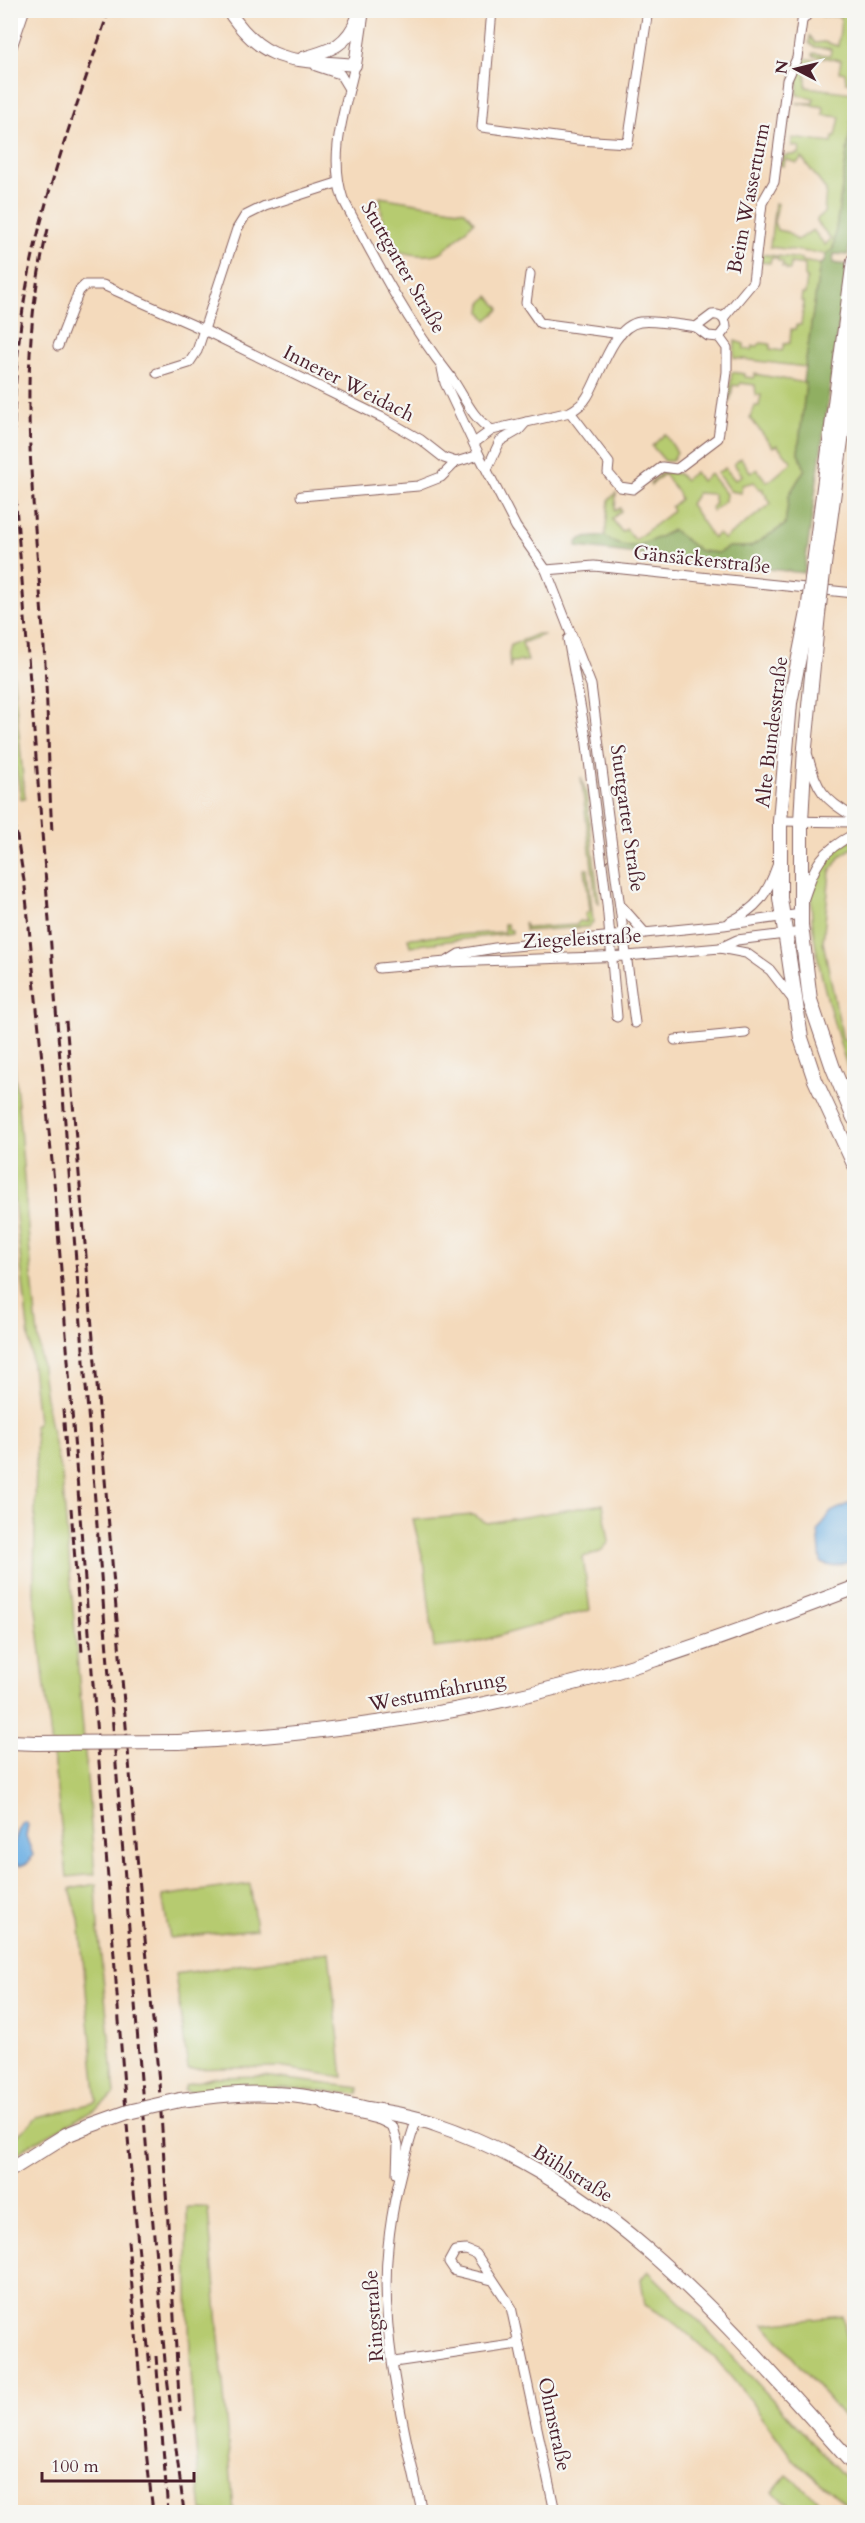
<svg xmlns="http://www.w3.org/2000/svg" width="865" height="2523" font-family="Cardo,serif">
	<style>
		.green { fill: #b6cb6f; stroke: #80754d; stroke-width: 1.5 }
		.forest { fill: #90af62; stroke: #6d6746; stroke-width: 1.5 }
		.water { fill: #6fb1e4; stroke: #5c6888; stroke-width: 1.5 }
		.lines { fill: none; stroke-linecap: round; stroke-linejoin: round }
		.minor-casing { stroke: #86605e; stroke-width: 11 }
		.tertiary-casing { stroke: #86605e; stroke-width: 14 }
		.secondary-casing { stroke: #86605e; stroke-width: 16 }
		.minor { stroke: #fff; stroke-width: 9 }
		.tertiary { stroke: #fff; stroke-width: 12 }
		.secondary { stroke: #fff; stroke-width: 14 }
		.rail { stroke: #4a1f2b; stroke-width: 3; stroke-dasharray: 9 4.5; stroke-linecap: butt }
		.secondary-bridge-casing { stroke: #86605e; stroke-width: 16; stroke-linecap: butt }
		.secondary-bridge { stroke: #fff; stroke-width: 14 }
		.labels { text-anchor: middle; stroke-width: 4.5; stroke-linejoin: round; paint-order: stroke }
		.street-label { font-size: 20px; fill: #4a1f2b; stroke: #f6f6f2 }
	</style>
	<rect width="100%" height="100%" fill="#f6f6f2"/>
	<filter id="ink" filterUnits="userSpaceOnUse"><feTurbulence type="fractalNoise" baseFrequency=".0167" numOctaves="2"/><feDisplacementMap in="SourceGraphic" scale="12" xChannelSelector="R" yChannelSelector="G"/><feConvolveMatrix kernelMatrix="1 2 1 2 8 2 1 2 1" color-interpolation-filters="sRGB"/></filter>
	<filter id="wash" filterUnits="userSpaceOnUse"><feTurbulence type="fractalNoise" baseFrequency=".008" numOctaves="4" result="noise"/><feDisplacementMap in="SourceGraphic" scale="24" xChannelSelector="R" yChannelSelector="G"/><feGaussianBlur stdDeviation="1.35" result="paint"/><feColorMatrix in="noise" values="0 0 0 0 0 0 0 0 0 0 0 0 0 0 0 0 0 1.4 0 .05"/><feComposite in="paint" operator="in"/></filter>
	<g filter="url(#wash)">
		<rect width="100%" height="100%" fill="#f4dabc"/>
		<g class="green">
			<path d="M826 11H854V104L832 255 770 247 775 203 778 204 774 222 777 230 787 232 797 240 813 230 825 245 831 239 817 222V219L824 213 826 190 802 158 797 163 785 159 784 166 780 165 782 156 799 154 800 147 792 146V138L832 143 833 136H836L840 117 823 115 824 107 796 103H813L814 98 797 95 798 81 791 79 801 58 816 60 815 63H809L806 68V87L853 93 854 83 846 82 845 73 839 72 841 60 813 56V53L830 55 831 49 814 47 809 43 810 36 815 43 824 42 838 46 841 20 839 16H822Z"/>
			<path d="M380 197 465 211 474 222C466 229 446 251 439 253 424 258 396 254 385 243Z"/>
			<path d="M760 254 802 259V261L820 264 805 367 734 358 735 341 744 344V349L752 350 753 346 756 347 761 343 770 344V349L782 351 784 344 790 343 791 329H796L797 325H801L804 302 801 301 802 294H805L807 278 805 277V265L791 263 790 270H786V267H782L783 262 778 261V258H771L770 263 759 262Z"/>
			<path d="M489 296 500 309 487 320 481 312 482 302Z"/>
			<path d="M732 372 744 374V377L754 378V374L806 383 798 453 805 469 789 495 785 525 750 547H729L718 553 700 551 673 530C651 542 627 556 605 536L609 500 616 493 615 511 620 508 621 511 612 519 622 532 626 529 635 540 673 511 671 507 680 499 678 493 664 474 651 485 650 483 663 472 679 474 684 480 695 472 701 481 710 474 726 494 725 501 713 511 711 508 715 503 713 494 697 493 690 504 713 538 718 534 724 539 771 504 766 497V494L763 493V489H759L754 482 742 485 741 493 730 491 717 473 725 468 735 480 742 475 734 464 741 458 751 473 757 469 766 481 771 480 792 462 777 445 773 447 750 418 755 406H759L761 395H756L755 385 740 383 739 386 733 385 730 401H728Z"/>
			<path d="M665 434 677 452 672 461H665L652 446Z"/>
			<path d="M537 634 543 635 522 643 528 661 511 662 510 669 509 653 511 645Z"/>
			<path d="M11 652 25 798 21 799 11 740Z"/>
			<path d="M581 777 586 793 599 903 596 900Z"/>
			<path d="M854 839V847L840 856 830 872 823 942 843 1040 854 1041 851 1059 854 1071V1088C839 1041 799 921 815 874 822 856 838 845 854 839Z"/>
			<path d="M585 869H588L593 922 588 927 525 931 524 922 527 928 576 925 580 921 587 922 585 915 590 910Z"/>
			<path d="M504 924H507L508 929 512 930V933L410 946 408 938 504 932Z"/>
			<path d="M10 1026C22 1126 26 1227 37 1327 43 1377 48 1427 62 1475L95 1874 67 1877 34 1593 36 1444 34 1426 38 1422 11 1171Z"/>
			<path d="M603 1504 609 1542 600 1552 583 1557 590 1610 470 1644 434 1648 425 1567 413 1520 473 1515 487 1523Z"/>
			<path d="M96 1884 98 1928 115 2094C84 2121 43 2133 11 2158V2141L38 2117 97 2102 79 1919 70 1889Z"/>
			<path d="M250 1884 256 1929 170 1938 162 1896Z"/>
			<path d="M329 1952 343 2077 278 2067 188 2069 175 1974Z"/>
			<path d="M263 2076 359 2088 358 2094 283 2088 225 2089 189 2092 183 2090 186 2085 215 2077Z"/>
			<path d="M187 2207H203L208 2209 234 2512H202C191 2411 187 2309 187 2207Z"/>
			<path d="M648 2271 702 2324 854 2487V2511L792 2458 749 2399 717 2360 672 2320 645 2305 641 2279Z"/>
			<path d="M843 2316 854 2384V2429L764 2324Z"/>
			<path d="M787 2475 833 2512H799L773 2492Z"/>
		</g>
		<path class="forest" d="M854 104V202L848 255 834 254 833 263 847 265 804 573 577 547V542L583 538 605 536C627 556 650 542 673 530L700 551 718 553 729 547H750L785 525 789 495 805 469 798 453 806 383 803 382 805 367 820 264 824 262 826 254 833 249Z"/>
		<g class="water">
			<path d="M854 1501V1560C841 1565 834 1569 821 1563L818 1530 831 1512Z"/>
			<path d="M24 1822 28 1825 26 1836 33 1855 28 1863 20 1866 12 1861C10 1853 18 1827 24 1822Z"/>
		</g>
	</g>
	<g filter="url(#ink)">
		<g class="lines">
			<g class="minor-casing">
				<g id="minor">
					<path d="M492 10 482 127 578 140 628 143 648 10"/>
					<path d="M355 65C345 110 328 155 343 199 375 260 407 322 450 376 464 395 471 418 492 430"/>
					<path d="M316 66 340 74 349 89"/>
					<path d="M530 274 526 303 540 323 621 334"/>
					<path d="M712 315C721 314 726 319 726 328L719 337 708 336 696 327Z"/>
					<path d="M723 318 753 282 762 203 774 182 787 80 797 58 802 21 811 10"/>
					<path d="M58 346 79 291 85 285H103L202 329 383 418 421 440 444 458 456 462 479 455"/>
					<path d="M442 368 445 383 479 455 516 527 546 570 591 685 635 1023"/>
					<path d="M157 373 189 363 197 351 237 229 245 216 265 206 337 183"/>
					<path d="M570 412 609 463 608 473 620 487 633 489 662 467 677 469 718 438 727 372V348L719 337"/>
					<path d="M474 443 492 430 570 412C577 408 583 404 587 397 600 377 612 326 640 322 655 320 680 325 696 327"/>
					<path d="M487 469 500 441 519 430 526 422"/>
					<path d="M301 496 418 486 441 477 456 462"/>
					<path d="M546 570 594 566 854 593"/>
					<path d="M568 639 586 737 607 904 617 1017"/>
					<path d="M808 756C816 789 824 800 854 817"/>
					<path d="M780 821 854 822"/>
					<path d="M804 898C816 863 820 852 854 834"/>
					<path d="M622 907 645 933"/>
					<path d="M730 922C757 908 767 895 777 866"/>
					<path d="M720 948 737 940 802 932"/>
					<path d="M446 962 459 954 495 948 724 925 801 914"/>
					<path d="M379 968 446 962 627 956 720 948 746 953 770 970 794 1001"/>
					<path d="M675 1040 745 1033"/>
					<path d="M317 2100C339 2117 370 2111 393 2127L398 2145 397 2174"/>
					<path d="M417 2118C403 2160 392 2203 388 2247 379 2333 404 2429 422 2512"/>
					<path d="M492 2280 455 2271 449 2262 455 2251 466 2250 476 2254 511 2307 555 2512"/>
					<path d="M394 2362 519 2344"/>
				</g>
			</g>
			<g class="tertiary-casing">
				<g id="tertiary">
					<path d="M228 10C265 67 295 59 355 65L363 10"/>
					<path d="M10 48 23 10"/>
					<path d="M303 58C331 50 347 46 358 17"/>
				</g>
			</g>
			<g class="secondary-casing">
				<g id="secondary">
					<path d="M814 563 854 260"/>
					<path d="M824 565 854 345"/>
					<path d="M808 612 790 703 780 821V898L801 1038 815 1080 854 1164"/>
					<path d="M818 614 805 747 801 822V925L810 1000 833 1068 854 1118"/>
					<path d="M10 1742 36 1743"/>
					<path d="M178 1742C339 1734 499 1709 653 1660 721 1638 788 1613 854 1588"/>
					<path d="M180 2100C211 2096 243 2092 275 2094 306 2095 338 2103 368 2109 391 2113 413 2116 435 2124 614 2184 732 2330 854 2465"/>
					<path d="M10 2170 66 2135 86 2127"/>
				</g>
			</g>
			<use href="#minor" class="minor"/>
			<use href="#tertiary" class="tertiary"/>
			<use href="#secondary" class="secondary"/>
			<g class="rail">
				<path d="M109 10C78 103 43 194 26 290 15 353 13 416 14 480L147 2155 165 2361 184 2512"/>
				<path d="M48 229C14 364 34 496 43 632 48 699 48 766 52 832"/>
				<path d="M10 793 25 887 55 1192 129 2150 150 2368"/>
				<path d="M66 1021 138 1867 159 2082 180 2411"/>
				<path d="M63 1409 67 1463"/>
				<path d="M71 1508 82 1652"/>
				<path d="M128 2241 146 2451 153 2512"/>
				<path d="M156 2356 168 2512"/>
			</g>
			<g class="secondary-bridge-casing">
				<g id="secondary-bridge">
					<path d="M808 612 814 563"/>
					<path d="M818 614 824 565"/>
					<path d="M36 1743 178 1742"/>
					<path d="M86 2127 128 2112 180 2100"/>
				</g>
			</g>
			<use href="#secondary-bridge" class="secondary-bridge"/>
		</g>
	</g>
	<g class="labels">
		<g class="street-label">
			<text transform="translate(748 198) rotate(-79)" y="7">Beim Wasserturm</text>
			<text transform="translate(404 267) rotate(60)" y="7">Stuttgarter Straße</text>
			<text transform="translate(349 383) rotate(27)" y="7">Innerer Weidach</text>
			<text transform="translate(702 559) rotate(6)" y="7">Gänsäckerstraße</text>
			<text transform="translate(771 732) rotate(-83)" y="7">Alte Bundesstraße</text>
			<text transform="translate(628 818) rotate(82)" y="7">Stuttgarter Straße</text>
			<text transform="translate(582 938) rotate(-3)" y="7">Ziegeleistraße</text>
			<text transform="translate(437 1691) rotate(-11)" y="7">Westumfahrung</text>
			<text transform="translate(573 2173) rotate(32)" y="7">Bühlstraße</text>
			<text transform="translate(373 2316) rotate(-94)" y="7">Ringstraße</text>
			<text transform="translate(555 2424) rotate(78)" y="7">Ohmstraße</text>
		</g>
	</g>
	<rect width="865" height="2523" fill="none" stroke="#f6f6f2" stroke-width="36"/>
	<g transform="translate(796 69) rotate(277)" stroke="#f6f6f2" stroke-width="4.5" paint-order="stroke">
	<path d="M0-4.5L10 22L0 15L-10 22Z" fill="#4a1f2b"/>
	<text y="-9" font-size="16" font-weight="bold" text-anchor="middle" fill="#4a1f2b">N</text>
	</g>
	<path d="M42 2472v9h152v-9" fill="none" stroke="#4a1f2b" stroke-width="3"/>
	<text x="51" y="2472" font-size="18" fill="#4a1f2b" stroke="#f6f6f2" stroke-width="4.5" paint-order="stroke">100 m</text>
</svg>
